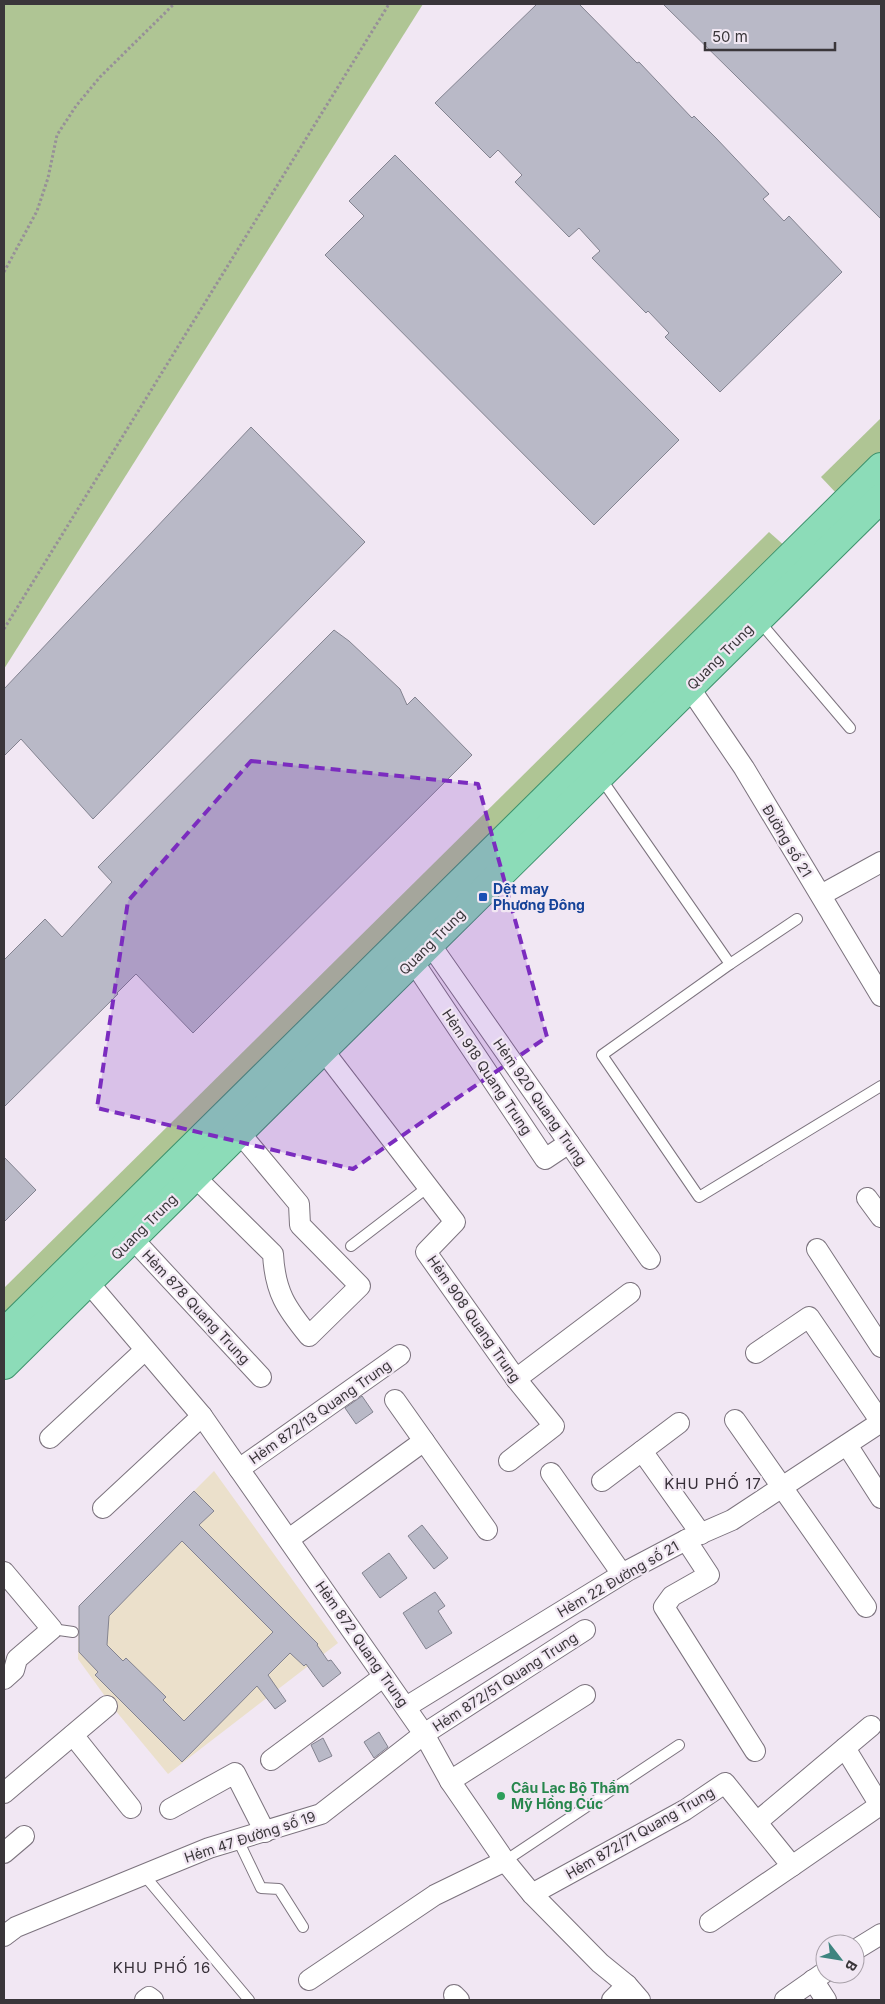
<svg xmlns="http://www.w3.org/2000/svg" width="885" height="2004" font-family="Inter,sans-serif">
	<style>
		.education { fill: #ebe0cb }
		.green { fill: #afc594 }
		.building { fill: #b9b9c7; stroke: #838390; fill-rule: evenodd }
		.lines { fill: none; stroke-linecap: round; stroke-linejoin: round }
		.service-casing { stroke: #7c737e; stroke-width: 12 }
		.minor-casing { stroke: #7c737e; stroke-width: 22 }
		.primary-casing { stroke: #3e926d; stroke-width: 30 }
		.path { stroke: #979098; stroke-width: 3; stroke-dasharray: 2.5 2.5; stroke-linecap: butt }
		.service { stroke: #fff; stroke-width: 10 }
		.minor { stroke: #fff; stroke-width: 20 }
		.primary { stroke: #8cdcb8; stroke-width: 28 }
		.marked { fill: #7b2cbf; fill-opacity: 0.2; stroke: #7b2cbf; stroke-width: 4; stroke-dasharray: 10 6; stroke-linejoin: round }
		.transit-dot { fill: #1a4fb4; stroke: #f1e7f3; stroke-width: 2 }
		.leisure-dot { fill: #2e9e5b; stroke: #f1e7f3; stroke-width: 2 }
		.labels { text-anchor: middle; stroke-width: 4.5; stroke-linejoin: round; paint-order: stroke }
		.street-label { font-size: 14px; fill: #3a363a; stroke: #f1e7f3 }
		.transit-label { font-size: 14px; font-weight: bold; fill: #164399; stroke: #f1e7f3; text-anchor: start }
		.leisure-label { font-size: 14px; font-weight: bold; fill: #27864d; stroke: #f1e7f3; text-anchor: start }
		.neighbourhood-label { font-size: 15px; letter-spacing: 1px; fill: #362f38; stroke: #f1e7f3 }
	</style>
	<rect width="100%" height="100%" fill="#f1e7f3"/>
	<path class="education" d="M214 1471 338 1643 168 1774 115 1710 78 1659 79 1606Z"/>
	<g class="green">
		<path d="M4 4H423L4 669Z"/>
		<path d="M881 418V452L838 495 821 477Z"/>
		<path d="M769 532 786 547 4 1320V1288Z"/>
	</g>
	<g class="building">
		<path d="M537 4H579L637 63 639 62 692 118 694 116 716 138 769 194 763 199 784 221 789 216 842 272 720 392 665 337 669 333 648 311 646 313 592 258 600 251 579 228 569 237 515 182 522 175 498 150 490 158 435 103Z"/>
		<path d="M663 4H881V219Z"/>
		<path d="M395 155 679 440 594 525 325 255 364 216 349 201Z"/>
		<path d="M251 427 365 542 93 819 21 739 4 756V689Z"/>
		<path d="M334 630 349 641 400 689 407 705 415 697 472 755 193 1033 136 974 117 993 118 994 4 1107V960L45 919 62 937 112 882 98 867Z"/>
		<path d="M4 1157 36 1190 4 1222Z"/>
		<path d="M362 1396 373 1412 356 1424 345 1408Z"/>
		<path d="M194 1491 214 1511 199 1525 318 1644 317 1645 328 1661 331 1660 341 1673 323 1687 306 1664 304 1666 290 1653 268 1675 286 1701 275 1709 257 1686 182 1762 95 1675 98 1672 79 1652V1606ZM182 1541 273 1632 184 1721 163 1700 166 1697 126 1658 123 1661 107 1645 109 1616Z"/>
		<path d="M422 1525 448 1558 434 1569 408 1536Z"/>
		<path d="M389 1553 407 1578 380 1598 362 1573Z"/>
		<path d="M435 1592 445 1606 438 1611 452 1633 426 1649 403 1613Z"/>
		<path d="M379 1732 388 1747 374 1758 364 1742Z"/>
		<path d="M323 1738 332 1756 319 1762 311 1745Z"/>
	</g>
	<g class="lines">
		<g class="service-casing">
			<g id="service">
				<path d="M759 621 850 728"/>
				<path d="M600 777 730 964"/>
				<path d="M797 919 730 964 602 1055 699 1197 881 1086"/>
				<path d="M351 1246 428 1187"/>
				<path d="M52 1629 73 1632"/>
				<path d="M238 1840 261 1888 279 1889 303 1927"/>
				<path d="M505 1861 679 1745"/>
				<path d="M144 1875 249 2000"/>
			</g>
		</g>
		<g class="minor-casing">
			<g id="minor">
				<path d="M689 687 744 768 881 996"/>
				<path d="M821 895 881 862"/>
				<path d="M430 944 650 1259"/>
				<path d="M413 961 545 1159 569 1143"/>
				<path d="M323 1050 455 1222 426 1252 516 1379 554 1426 509 1461"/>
				<path d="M195 1177 273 1254C275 1292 286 1308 309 1336L360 1286 300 1225 299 1204 239 1132"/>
				<path d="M867 1198 881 1217"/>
				<path d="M132 1238 261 1377"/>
				<path d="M817 1249 881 1347"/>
				<path d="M88 1282 202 1416 424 1734 450 1781 505 1861 532 1894 600 1963 627 1985 640 2000"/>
				<path d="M756 1353 809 1317 881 1422"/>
				<path d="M516 1379 630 1293"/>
				<path d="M395 1400 487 1530"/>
				<path d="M735 1420 866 1607"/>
				<path d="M50 1438 145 1350"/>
				<path d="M847 1445 881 1498"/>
				<path d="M642 1451 701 1534"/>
				<path d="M239 1469 400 1355"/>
				<path d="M551 1473 622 1574"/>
				<path d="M602 1481 679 1423"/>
				<path d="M103 1508 202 1416"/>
				<path d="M289 1539 424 1441"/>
				<path d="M686 1540 709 1575 672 1596 664 1607 755 1751"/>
				<path d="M4 1572 52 1629 17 1659 14 1670 4 1679"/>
				<path d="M406 1707 629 1570 686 1540 732 1520 881 1422"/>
				<path d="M73 1735 131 1808"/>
				<path d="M845 1748 881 1807"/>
				<path d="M271 1760 383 1677"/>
				<path d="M450 1781 585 1695"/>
				<path d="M4 1793 107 1706"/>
				<path d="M170 1809 235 1773 265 1832"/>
				<path d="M758 1821 871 1726"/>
				<path d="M4 1853 24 1836"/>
				<path d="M792 1866 880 1805"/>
				<path d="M532 1894 685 1810 725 1783 792 1866 710 1922"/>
				<path d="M4 1936 16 1927 209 1848 321 1814 424 1734 585 1630"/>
				<path d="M855 1950 881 1934"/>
				<path d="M309 1980 435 1895 505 1861"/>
				<path d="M813 1980 826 2000"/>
				<path d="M454 1995 459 2000"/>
				<path d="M145 2000 149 1997 153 2000"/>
				<path d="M612 2000 627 1985"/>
				<path d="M785 2000 825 1972"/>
			</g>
		</g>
		<g class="primary-casing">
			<g id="primary">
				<path d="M4 1333 881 467"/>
				<path d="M4 1365 881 498"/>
			</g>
		</g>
		<g class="path">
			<path d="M4 272 37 211 48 178 57 135 76 106 100 77 174 4"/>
			<path d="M4 629 389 4"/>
		</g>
		<use href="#service" class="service"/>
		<use href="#minor" class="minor"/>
		<use href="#primary" class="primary"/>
	</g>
	<path class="marked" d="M251 761 478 784 547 1037 353 1169 97 1108 128 901Z"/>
	<rect class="transit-dot" x="478" y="892" width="10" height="10" rx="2.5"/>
	<circle class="leisure-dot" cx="501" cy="1796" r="5"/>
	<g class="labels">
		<g class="street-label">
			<text transform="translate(720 657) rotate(-45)" y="5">Quang Trung</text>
			<text transform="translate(787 841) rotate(59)" y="5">Đường số 21</text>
			<text transform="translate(432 942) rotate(-45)" y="5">Quang Trung</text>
			<text transform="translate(487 1072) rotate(56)" y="5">Hẻm 918 Quang Trung</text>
			<text transform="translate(540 1102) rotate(55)" y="5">Hẻm 920 Quang Trung</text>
			<text transform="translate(144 1227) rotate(-45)" y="5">Quang Trung</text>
			<text transform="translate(196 1307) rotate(47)" y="5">Hẻm 878 Quang Trung</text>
			<text transform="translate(474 1319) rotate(55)" y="5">Hẻm 908 Quang Trung</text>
			<text transform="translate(320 1412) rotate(-35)" y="5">Hẻm 872/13 Quang Trung</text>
			<text transform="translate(618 1579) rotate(-30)" y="5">Hẻm 22 Đường số 21</text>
			<text transform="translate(362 1644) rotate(55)" y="5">Hẻm 872 Quang Trung</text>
			<text transform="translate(505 1682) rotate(-33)" y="5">Hẻm 872/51 Quang Trung</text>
			<text transform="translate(640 1833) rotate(-30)" y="5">Hẻm 872/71 Quang Trung</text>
			<text transform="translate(250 1837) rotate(-18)" y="5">Hẻm 47 Đường số 19</text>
		</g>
		<g class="transit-label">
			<text x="493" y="894">Dệt may<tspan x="493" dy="16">Phương Đông</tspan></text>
		</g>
		<g class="leisure-label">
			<text x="511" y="1793">Câu Lạc Bộ Thẩm<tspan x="511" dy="16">Mỹ Hồng Cúc</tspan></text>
		</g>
		<g class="neighbourhood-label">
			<text x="713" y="1489">KHU PHỐ 17</text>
			<text x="162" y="1973">KHU PHỐ 16</text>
		</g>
	</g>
	<rect width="885" height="2004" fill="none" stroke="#3a363a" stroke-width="10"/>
	<g transform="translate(840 1959) rotate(121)"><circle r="24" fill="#f1e7f3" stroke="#a8a0a9"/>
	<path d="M0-4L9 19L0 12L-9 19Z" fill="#3d847f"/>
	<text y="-8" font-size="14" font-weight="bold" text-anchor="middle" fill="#3a363a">B</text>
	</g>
	<path d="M705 42v8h130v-8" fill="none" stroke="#3a363a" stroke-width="2.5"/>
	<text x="712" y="42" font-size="15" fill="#3a363a" stroke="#f1e7f3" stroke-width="4" paint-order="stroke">50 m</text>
</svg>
